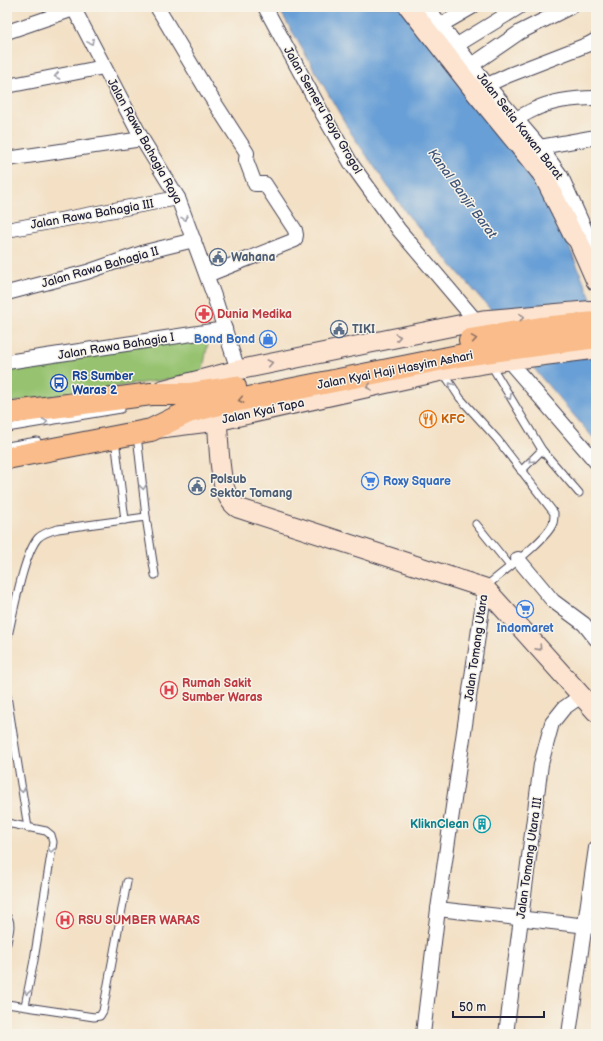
<svg xmlns="http://www.w3.org/2000/svg" width="603" height="1041" font-family="'Balsamiq Sans',sans-serif">
	<style>
		.green { fill: #97c371; stroke: #5c7256 }
		.water { fill: #689fd6; stroke: #456088 }
		.lines { fill: none; stroke-linecap: round; stroke-linejoin: round }
		.lane-casing { stroke: #413e50; stroke-width: 9 }
		.street-casing { stroke: #413e50; stroke-width: 16 }
		.secondary-casing { stroke: #413e50; stroke-width: 21 }
		.primary-casing { stroke: #413e50; stroke-width: 24 }
		.lane { stroke: #fff; stroke-width: 7 }
		.street { stroke: #fff; stroke-width: 14 }
		.secondary { stroke: #fde4d0; stroke-width: 19 }
		.primary { stroke: #f9bc8a; stroke-width: 22 }
		.oneway { stroke: #9c9ca7 }
		.oneway2 { stroke: #9a8d8d }
		.oneway3 { stroke: #8e6f62 }
		.labels { text-anchor: middle; stroke-width: 3; stroke-linejoin: round; paint-order: stroke }
		.street-label { font-size: 12px; fill: #22223b; stroke: #f7f3e8 }
		.service-label { font-size: 12px; font-weight: bold; fill: #4e5e75; stroke: #f7f3e8; text-anchor: start }
		.health-label { font-size: 12px; font-weight: bold; fill: #be3a42; stroke: #f7f3e8; text-anchor: start }
		.shop-label { font-size: 12px; font-weight: bold; fill: #366cbe; stroke: #f7f3e8; text-anchor: end }
		.transit-label { font-size: 12px; font-weight: bold; fill: #164399; stroke: #f7f3e8; text-anchor: start }
		.food-label { font-size: 12px; font-weight: bold; fill: #c56008; stroke: #f7f3e8; text-anchor: start }
		.culture-label { font-size: 12px; font-weight: bold; fill: #0d838f; stroke: #f7f3e8; text-anchor: end }
		.water-label { font-size: 13px; font-style: italic; fill: #3e5479; stroke: #f7f3e8 }
	</style>
	<rect width="100%" height="100%" fill="#f7f3e8"/>
	<filter id="ink" filterUnits="userSpaceOnUse"><feTurbulence type="fractalNoise" baseFrequency=".025" numOctaves="2"/><feDisplacementMap in="SourceGraphic" scale="8" xChannelSelector="R" yChannelSelector="G"/><feConvolveMatrix kernelMatrix="1 2 1 2 8 2 1 2 1" color-interpolation-filters="sRGB"/></filter>
	<filter id="wash" filterUnits="userSpaceOnUse"><feTurbulence type="fractalNoise" baseFrequency=".012" numOctaves="4" result="noise"/><feDisplacementMap in="SourceGraphic" scale="16" xChannelSelector="R" yChannelSelector="G"/><feGaussianBlur stdDeviation="0.9" result="paint"/><feColorMatrix in="noise" values="0 0 0 0 0 0 0 0 0 0 0 0 0 0 0 0 0 1.4 0 .05"/><feComposite in="paint" operator="in"/></filter>
	<g filter="url(#wash)">
		<rect width="100%" height="100%" fill="#f3e0c5"/>
		<path class="green" d="M197 338 208 343 202 374 7 403V364Z"/>
		<path class="water" d="M278 7H404L543 184 591 299 596 307V441L540 376 492 311 407 214 351 133Z"/>
	</g>
	<g filter="url(#ink)">
		<g class="lines">
			<g class="lane-casing">
				<g id="lane">
					<path d="M491 365 542 450 579 493"/>
					<path d="M443 372 460 398 497 439 554 513C554 517 554 520 553 523 548 539 500 574 485 587"/>
					<path d="M7 428 121 409"/>
					<path d="M137 435 146 517 155 575"/>
					<path d="M115 439 125 520"/>
					<path d="M7 446 37 441"/>
					<path d="M521 471 542 450"/>
					<path d="M476 524 510 566"/>
					<path d="M7 640C13 616 23 555 38 538 43 533 50 531 58 529L146 517"/>
					<path d="M7 696 28 828"/>
					<path d="M7 823 46 831 51 835 53 842 34 960 25 1006"/>
					<path d="M7 917C13 923 8 935 7 943"/>
					<path d="M7 1004 94 1017 100 1016 103 1011 127 882"/>
				</g>
			</g>
			<g class="street-casing">
				<g id="street">
					<path d="M73 7 142 139 178 198 214 296 238 370"/>
					<path d="M157 7 209 94 247 153 246 160 255 184H265L295 230 296 235 295 240 207 275"/>
					<path d="M265 7 321 111 352 165 399 230 476 321"/>
					<path d="M427 7 487 85 540 147 561 176 596 254"/>
					<path d="M441 25 472 7"/>
					<path d="M7 32 74 9"/>
					<path d="M457 45 519 7"/>
					<path d="M472 65 520 32 570 7"/>
					<path d="M487 85 509 75 589 44 596 40"/>
					<path d="M7 86 104 67"/>
					<path d="M516 119C522 116 528 112 535 109 554 100 576 98 596 98"/>
					<path d="M540 147 596 137"/>
					<path d="M7 159 142 139"/>
					<path d="M7 230 178 198"/>
					<path d="M7 293 87 272 145 252 194 240"/>
					<path d="M508 360 596 462"/>
					<path d="M7 362 225 329"/>
					<path d="M518 559 553 601 584 624 596 639"/>
					<path d="M438 909 596 927"/>
					<path d="M423 1034 438 909 485 588"/>
					<path d="M506 1034 541 764 552 723 564 708 581 696"/>
					<path d="M569 1034 596 848"/>
				</g>
			</g>
			<g class="secondary-casing">
				<g id="secondary">
					<path d="M409 7 476 93 543 175 573 235 578 240 596 281"/>
					<path d="M162 390 238 370 483 320 596 310"/>
					<path d="M217 421C220 444 217 496 238 508L485 588 596 712"/>
					<path d="M161 428 217 421 442 371 508 360 596 349"/>
				</g>
			</g>
			<g class="primary-casing">
				<g id="primary">
					<path d="M470 340 541 328 596 323"/>
					<path d="M7 413 151 394H189L235 387"/>
					<path d="M7 458 151 430 188 412 219 404 463 355 596 337"/>
				</g>
			</g>
			<use href="#lane" class="lane"/>
			<use href="#street" class="street"/>
			<use href="#secondary" class="secondary"/>
			<use href="#primary" class="primary"/>
		</g>
		<defs><path id="oneway-chevron" d="M-2-3.5L2.5 0L-2 3.5" fill="none" stroke-width="1.6" stroke-linecap="round" stroke-linejoin="round"/></defs>
		<g class="oneway">
			<use href="#oneway-chevron" transform="translate(91 42) rotate(62)"/>
			<use href="#oneway-chevron" transform="translate(57 76) rotate(169)"/>
			<use href="#oneway-chevron" transform="translate(185 218) rotate(69)"/>
			<use href="#oneway-chevron" transform="translate(451 385) rotate(-124)"/>
			<use href="#oneway-chevron" transform="translate(509 397) rotate(60)"/>
			<use href="#oneway-chevron" transform="translate(45 422) rotate(-10)"/>
			<use href="#oneway-chevron" transform="translate(531 460) rotate(134)"/>
			<use href="#oneway-chevron" transform="translate(143 487) rotate(84)"/>
			<use href="#oneway-chevron" transform="translate(22 790) rotate(80)"/>
			<use href="#oneway-chevron" transform="translate(51 850) rotate(99)"/>
			<use href="#oneway-chevron" transform="translate(27 992) rotate(100)"/>
		</g>
		<g class="oneway2">
			<use href="#oneway-chevron" transform="translate(522 317) rotate(-5)"/>
			<use href="#oneway-chevron" transform="translate(398 337) rotate(-11)"/>
			<use href="#oneway-chevron" transform="translate(270 363) rotate(-11)"/>
			<use href="#oneway-chevron" transform="translate(369 387) rotate(168)"/>
			<use href="#oneway-chevron" transform="translate(539 648) rotate(48)"/>
		</g>
		<g class="oneway3">
			<use href="#oneway-chevron" transform="translate(474 339) rotate(-9)"/>
			<use href="#oneway-chevron" transform="translate(241 400) rotate(169)"/>
		</g>
	</g>
	<defs>
		<g id="civic-ring" transform="scale(0.9)"><circle r="9.5" fill="#f7f3e8" stroke="#5c6f8a" stroke-width="1.5"/><path d="M-.6-6.5H3V-4.5H.6V-3L4-1V1h2V6H-6V1h2V-1L-.6-3ZM-1.2 2.5V6h2.4V2.5Z" fill="#5c6f8a"/></g>
		<g id="pharmacy-ring" transform="scale(0.9)"><circle r="9.5" fill="#f7f3e8" stroke="#e0444e" stroke-width="1.5"/><path d="M-2-6h4v4h4v4h-4v4h-4v-4h-4v-4h4Z" fill="#e0444e"/></g>
		<g id="shop-ring" transform="scale(0.9)"><circle r="9.5" fill="#f7f3e8" stroke="#3f7fe0" stroke-width="1.5"/><path d="M-5-2.5h2.3a2.7 3.5 0 0 1 5.4 0H5L5.5 6h-11ZM-1.5-2.5h3a1.5 2.3 0 0 0-3 0Z" fill="#3f7fe0"/></g>
		<g id="bus-ring" transform="scale(0.9)"><circle r="9.5" fill="#f7f3e8" stroke="#1a4fb4" stroke-width="1.5"/><path d="M-5-6H5V4H4V6H2V4H-2V6H-4V4H-5ZM-3.5-4V0h7V-4ZM-3.5 1.2v1.5H-2V1.2ZM2 1.2v1.5H3.5V1.2Z" fill="#1a4fb4"/></g>
		<g id="restaurant-ring" transform="scale(0.9)"><circle r="9.5" fill="#f7f3e8" stroke="#e8710a" stroke-width="1.5"/><path d="M-5-6h1v4h1v-4h1v4h1v-4h1v5L-1.5 .5V6h-2V.5L-5-1ZM5-6V6H3V1.5H1.5Q1.5-4 5-6Z" fill="#e8710a"/></g>
		<g id="supermarket-ring" transform="scale(0.9)"><circle r="9.5" fill="#f7f3e8" stroke="#3f7fe0" stroke-width="1.5"/><path d="M-6-5.5h2.5l.6 2H6L4.5 2H-2.5L-4.4-4H-6ZM-1.5 3.2a1.3 1.3 0 1 0 .1 0ZM3 3.2a1.3 1.3 0 1 0 .1 0Z" fill="#3f7fe0"/></g>
		<g id="hospital-ring" transform="scale(0.9)"><circle r="9.5" fill="#f7f3e8" stroke="#e0444e" stroke-width="1.5"/><path d="M-5-5h3v3.5h4V-5h3V5h-3V1.5h-4V5h-3Z" fill="#e0444e"/></g>
		<g id="building-ring" transform="scale(0.9)"><circle r="9.5" fill="#f7f3e8" stroke="#0f9aa8" stroke-width="1.5"/><path d="M-4-6H4V6H1V3H-1V6H-4ZM-2.5-4.3h1.7v1.8h-1.7ZM.8-4.3h1.7v1.8H.8ZM-2.5-1h1.7V.8h-1.7ZM.8-1h1.7V.8H.8Z" fill="#0f9aa8"/></g>
	</defs>
	<g fill-rule="evenodd">
		<use href="#civic-ring" x="218" y="257"/>
		<use href="#pharmacy-ring" x="204" y="314"/>
		<use href="#civic-ring" x="339" y="329"/>
		<use href="#shop-ring" x="268" y="339"/>
		<use href="#bus-ring" x="59" y="383"/>
		<use href="#restaurant-ring" x="428" y="419"/>
		<use href="#supermarket-ring" x="370" y="481"/>
		<use href="#civic-ring" x="197" y="486"/>
		<use href="#supermarket-ring" x="525" y="609"/>
		<use href="#hospital-ring" x="169" y="690"/>
		<use href="#building-ring" x="482" y="824"/>
		<use href="#hospital-ring" x="65" y="920"/>
	</g>
	<g class="labels">
		<g class="street-label">
			<text transform="translate(323 110) rotate(60)" y="4">Jalan Semeru Raya Grogol</text>
			<text transform="translate(520 126) rotate(52)" y="4">Jalan Setia Kawan Barat</text>
			<text transform="translate(145 141) rotate(61)" y="4">Jalan Rawa Bahagia Raya</text>
			<text transform="translate(92 214) rotate(-10)" y="4">Jalan Rawa Bahagia III</text>
			<text transform="translate(100 267) rotate(-16)" y="4">Jalan Rawa Bahagia II</text>
			<text transform="translate(116 346) rotate(-9)" y="4">Jalan Rawa Bahagia I</text>
			<text transform="translate(395 370) rotate(-11)" y="4">Jalan Kyai Haji Hasyim Ashari</text>
			<text transform="translate(263 411) rotate(-12)" y="4">Jalan Kyai Tapa</text>
			<text transform="translate(476 648) rotate(-82)" y="4">Jalan Tomang Utara</text>
			<text transform="translate(529 858) rotate(-82)" y="4">Jalan Tomang Utara III</text>
		</g>
		<g class="service-label">
			<text x="231" y="261">Wahana</text>
			<text x="352" y="333">TIKI</text>
			<text x="210" y="483">Polsub<tspan x="210" dy="14">Sektor Tomang</tspan></text>
		</g>
		<g class="health-label">
			<text x="217" y="318">Dunia Medika</text>
			<text x="182" y="687">Rumah Sakit<tspan x="182" dy="14">Sumber Waras</tspan></text>
			<text x="78" y="924">RSU SUMBER WARAS</text>
		</g>
		<g class="shop-label">
			<text x="255" y="343">Bond Bond</text>
			<text x="383" y="485" text-anchor="start">Roxy Square</text>
			<text x="525" y="632" text-anchor="middle">Indomaret</text>
		</g>
		<g class="transit-label">
			<text x="72" y="380">RS Sumber<tspan x="72" dy="14">Waras 2</tspan></text>
		</g>
		<g class="food-label">
			<text x="441" y="423">KFC</text>
		</g>
		<g class="culture-label">
			<text x="469" y="828">KliknClean</text>
		</g>
		<g class="water-label">
			<text transform="translate(463 193) rotate(54)" y="5">Kanal Banjir Barat</text>
		</g>
	</g>
	<rect width="603" height="1041" fill="none" stroke="#f7f3e8" stroke-width="24"/>
	<path d="M453 1011v6h91v-6" fill="none" stroke="#22223b" stroke-width="2"/>
	<text x="459" y="1011" font-size="12" fill="#22223b" stroke="#f7f3e8" stroke-width="3" paint-order="stroke">50 m</text>
</svg>
